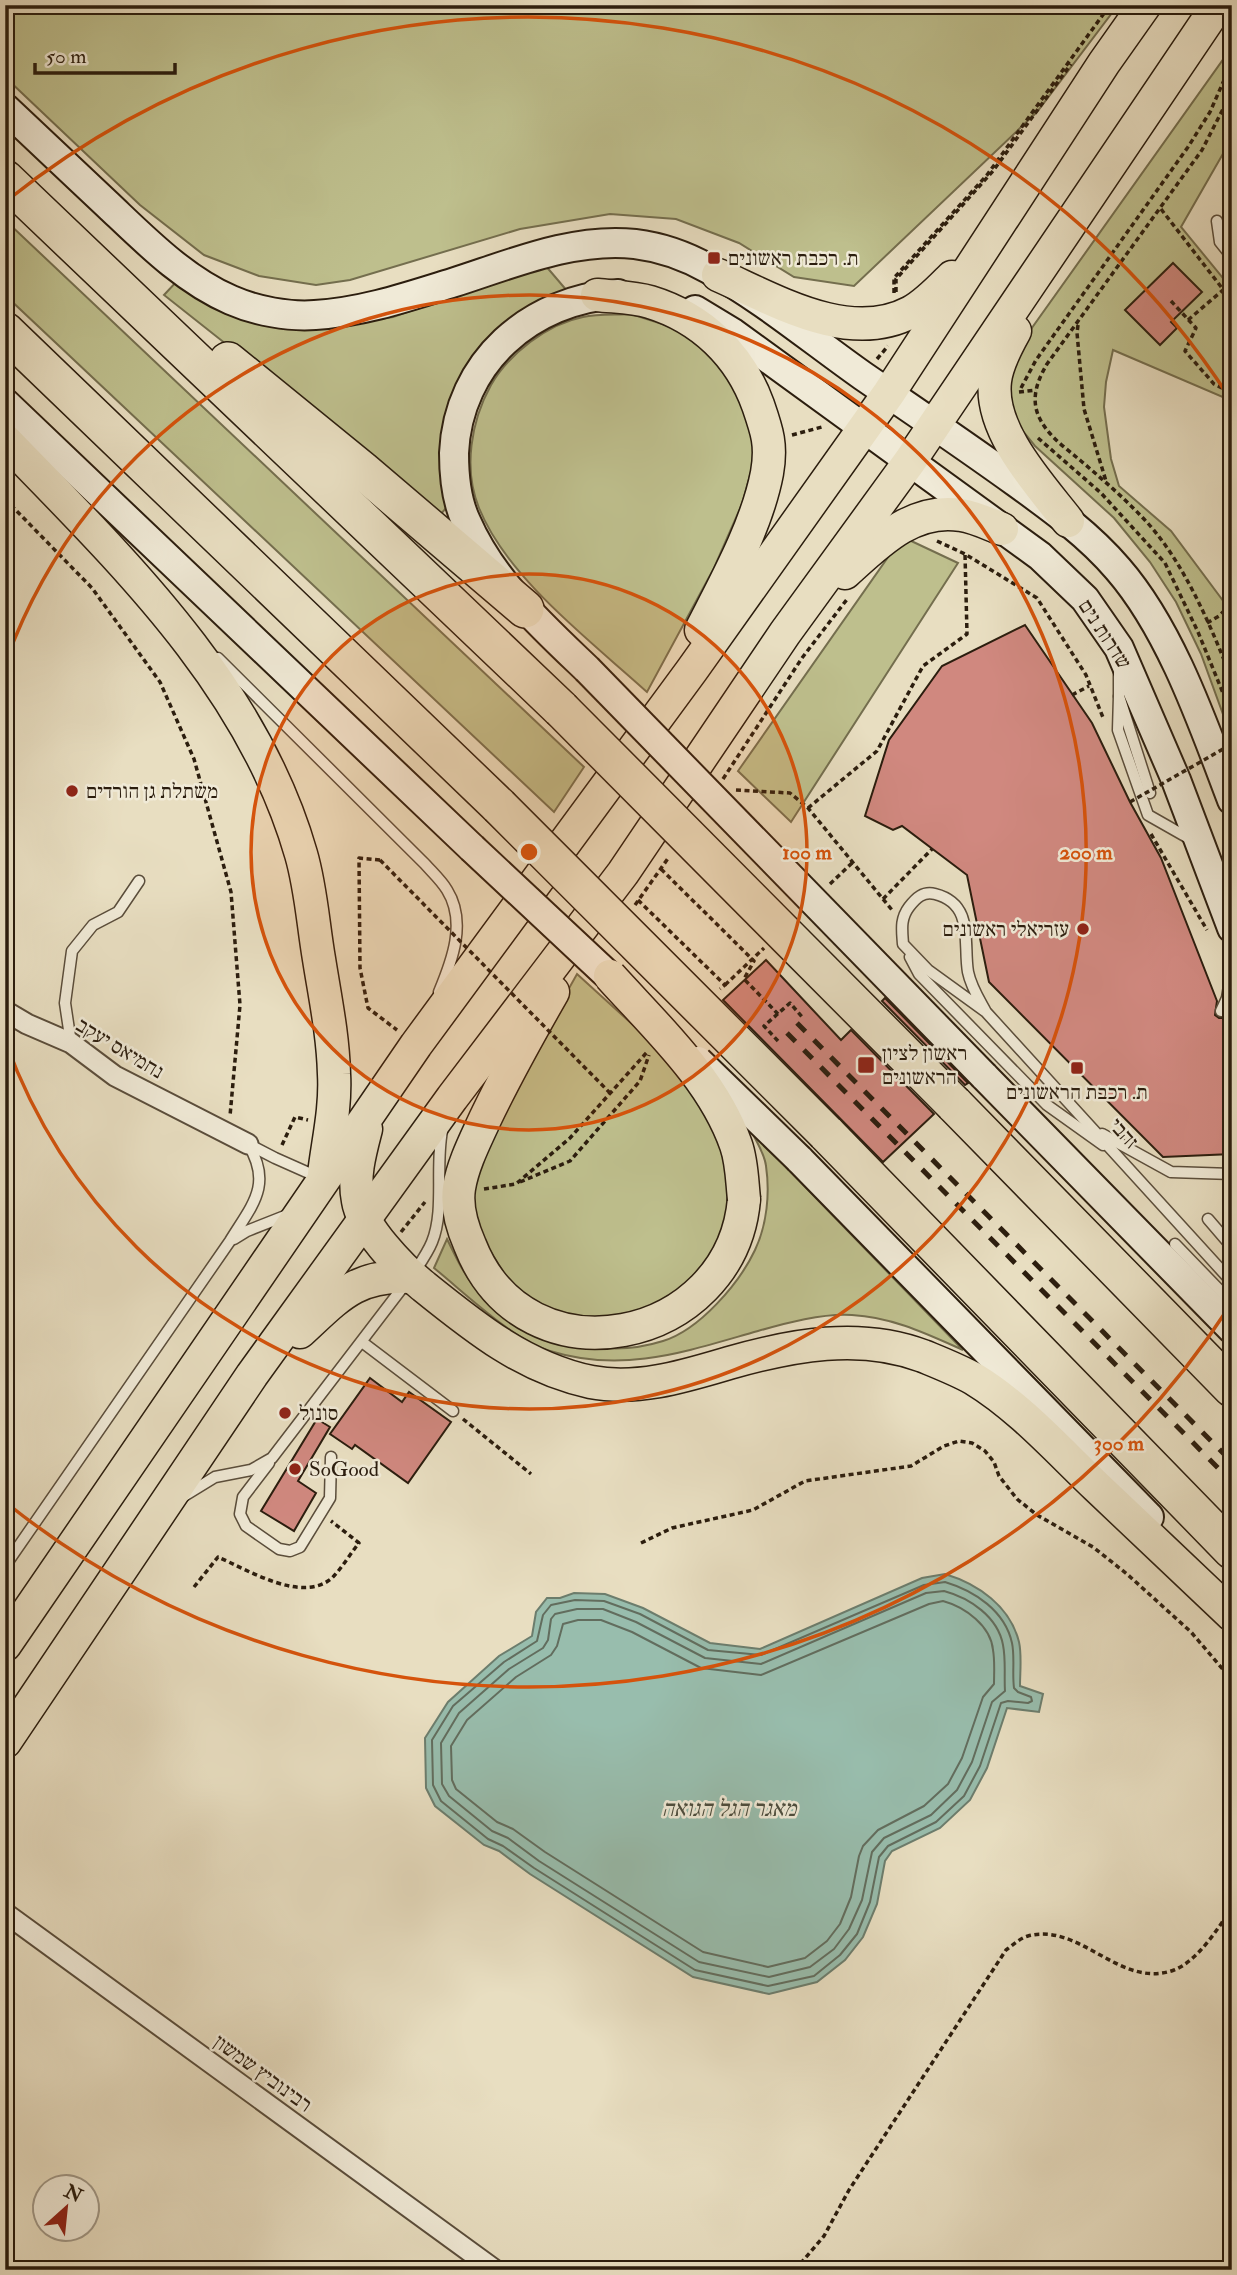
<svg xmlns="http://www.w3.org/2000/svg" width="1237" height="2275" font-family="'IM FELL Double Pica','Frank Ruhl Libre',serif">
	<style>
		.green { fill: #bebf8d; stroke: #746e4e; stroke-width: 2 }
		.water { fill: #98bdad; stroke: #6c7d6d; stroke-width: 2 }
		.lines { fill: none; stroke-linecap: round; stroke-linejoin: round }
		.shore { stroke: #626d5e; stroke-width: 2 }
		.building { fill: #d0887f; stroke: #2b1d0e; stroke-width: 2 }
		.lane-casing { stroke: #5a4d3b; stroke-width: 13 }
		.street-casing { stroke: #5a4d3b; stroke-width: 23 }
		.secondary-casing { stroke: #2b1d0e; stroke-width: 32 }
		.primary-casing { stroke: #2b1d0e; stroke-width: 35 }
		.highway-casing { stroke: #2b1d0e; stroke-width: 40 }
		.path { stroke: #2b1d0e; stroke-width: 3.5; stroke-dasharray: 5 3.5; stroke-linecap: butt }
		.lane { stroke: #f0ead7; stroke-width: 10 }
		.street { stroke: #f0ead7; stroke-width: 19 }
		.secondary { stroke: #f0ead7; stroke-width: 28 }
		.primary { stroke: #e8dec1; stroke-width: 32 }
		.highway { stroke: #e8dec1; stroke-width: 37 }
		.rail { stroke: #2b1d0e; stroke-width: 5; stroke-dasharray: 12 12; stroke-linecap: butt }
		.secondary-bridge-casing { stroke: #2b1d0e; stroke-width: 32; stroke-linecap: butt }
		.primary-bridge-casing { stroke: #2b1d0e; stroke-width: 35; stroke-linecap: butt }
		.highway-bridge-casing { stroke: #2b1d0e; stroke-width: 40; stroke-linecap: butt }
		.path-bridge { stroke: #2b1d0e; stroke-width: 3.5; stroke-dasharray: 5 3.5; stroke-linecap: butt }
		.secondary-bridge { stroke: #f0ead7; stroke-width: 28 }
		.primary-bridge { stroke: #e8dec1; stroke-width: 32 }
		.highway-bridge { stroke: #e8dec1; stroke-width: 37 }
		.ring { fill: none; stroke: #d5530c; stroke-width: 3.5 }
		.poi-dot { fill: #8f2418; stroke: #f0ead7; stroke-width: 2.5 }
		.labels { text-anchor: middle; stroke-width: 5; stroke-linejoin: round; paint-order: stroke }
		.poi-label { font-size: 21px; fill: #2b1d0e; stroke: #f0ead7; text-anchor: start }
		.street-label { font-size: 21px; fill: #2b1d0e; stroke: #f0ead7 }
		.water-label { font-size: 23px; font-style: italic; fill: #4c4d3e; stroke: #f0ead7 }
		.centre { fill: #d5530c; stroke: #f0ead7; stroke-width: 3.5 }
		.ring-label { font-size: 21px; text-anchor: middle; font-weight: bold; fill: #d5530c; stroke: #f0ead7; stroke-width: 5; stroke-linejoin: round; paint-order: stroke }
	</style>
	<rect width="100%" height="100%" fill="#e8dec1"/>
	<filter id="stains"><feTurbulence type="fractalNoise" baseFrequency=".00286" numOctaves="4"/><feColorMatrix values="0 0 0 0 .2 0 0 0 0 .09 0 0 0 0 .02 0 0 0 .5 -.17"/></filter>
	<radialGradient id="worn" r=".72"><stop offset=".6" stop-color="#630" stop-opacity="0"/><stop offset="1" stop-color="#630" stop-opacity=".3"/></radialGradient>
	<g class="green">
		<path d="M5 5H1118L1037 112 854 286 794 277 739 243 676 219 610 214 520 229 350 280 316 285 259 276 204 255 140 205 5 77Z"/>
		<path d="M1232 47V138L1181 227 1232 289V401L1113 350 1106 382 1104 407 1111 459 1119 486 1171 531 1224 602 1232 594V626L1228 634 1232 643V739L1201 654 1176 602 1150 562 1114 518 1035 446 1014 420 1007 381 1029 332Z"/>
		<path d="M5 220 584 767 554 812 5 295Z"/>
		<path d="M545 265 568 292 449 407C440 443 444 470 448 506L438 517 317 416 164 295 177 281 349 324 393 317Z"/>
		<path d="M631 314 678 329 723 366 747 409 755 457 742 504 714 568 647 692C592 642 507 578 479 508 463 469 471 421 491 385 509 354 547 324 583 317 598 314 615 315 631 314Z"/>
		<path d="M907 539 958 563 791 822 738 771 891 553Z"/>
		<path d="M577 974 665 1054 687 1082 726 1150 731 1215 709 1264 669 1300 628 1318 561 1317 514 1290 472 1221V1184L492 1126Z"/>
		<path d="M752 1132 963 1350C927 1334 892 1317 852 1315 823 1313 786 1323 758 1331 687 1351 624 1374 550 1351 513 1340 465 1293 434 1268L447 1239C456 1257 465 1278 480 1293 488 1300 498 1305 507 1311 554 1343 606 1359 663 1341 699 1330 739 1284 755 1250 767 1225 770 1193 766 1166 765 1155 757 1143 752 1132Z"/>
	</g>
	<path class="water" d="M945 1574C978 1584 1010 1606 1019 1642 1022 1655 1020 1672 1020 1686L1043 1694 1039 1712 1007 1708 987 1768 970 1800 940 1828 892 1851 885 1861 877 1904 863 1937 845 1960 817 1982 769 1994 693 1977 530 1874 499 1851 484 1845 435 1806 426 1788 425 1738 448 1702 499 1656 532 1636 536 1612 547 1598H560L574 1593 605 1594 643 1608 710 1643 760 1649 922 1578Z"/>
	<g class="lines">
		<g class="shore">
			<path d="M945 1582C975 1591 1005 1611 1012 1643 1015 1657 1012 1673 1014 1688L1018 1692 1031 1697 1032 1701 1028 1703 1008 1701 1001 1703 980 1766 964 1796 936 1822 888 1846 879 1857 870 1902 857 1934 840 1955 814 1976 768 1986 695 1970 534 1868 503 1846 488 1839 441 1801 433 1785 432 1740 453 1706 504 1662 537 1641 543 1615 551 1605 575 1600 604 1601 640 1614 708 1650 761 1655 924 1585Z"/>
			<path d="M944 1591C970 1598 998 1617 1003 1645 1006 1660 1004 1676 1005 1691L992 1702 972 1762 957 1790 931 1815 884 1838 872 1852 862 1900 849 1929 834 1949 810 1967 769 1977 699 1962 539 1861 508 1838 492 1831 449 1796 442 1784 441 1743 459 1713 509 1669 543 1648 548 1640 551 1619 555 1614 577 1609H603L636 1622 705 1658 761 1664 926 1593Z"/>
			<path d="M943 1601C965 1607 991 1626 993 1650 995 1661 994 1673 994 1684L983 1697 962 1758 948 1784 924 1806 878 1830 863 1846 859 1856 851 1897 840 1924 827 1941 805 1958 768 1967 703 1952 545 1852 513 1829 497 1822 456 1789 452 1780 451 1746 467 1720 516 1677 551 1655 557 1646 563 1624 578 1620H601L632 1632 701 1668 761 1675 929 1604Z"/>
		</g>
	</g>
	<g class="building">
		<path d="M1173 263 1202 292 1171 322 1177 328 1160 345 1125 310Z"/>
		<path d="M1025 625 1092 723 1130 802 1161 858 1217 1001 1215 1015 1219 1018H1224L1232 1039V1154L1163 1157 989 982 967 875 902 826 893 830 865 816 889 740 942 666Z"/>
		<path d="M766 960 841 1040 851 1030 934 1114 883 1162 723 1000Z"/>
		<path d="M885 998 968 1083 965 1085 882 1001Z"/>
		<path d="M370 1378 402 1402 409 1392 451 1422 408 1483 355 1445 352 1449 330 1434Z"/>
		<path d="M317 1419 330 1427 298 1481 316 1493 294 1531 261 1511Z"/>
	</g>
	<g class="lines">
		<g class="lane-casing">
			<g id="lane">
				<path d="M1217 221 1220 242 1232 257"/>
				<path d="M218 658 425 864C432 872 441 880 447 890 467 922 452 961 439 992"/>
				<path d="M1119 673V696L1150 793"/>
				<path d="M1119 696 1118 730 1148 815 1192 840"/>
				<path d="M910 957 919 974 1047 1105 1103 1145"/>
				<path d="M1221 1011 1227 998 1232 968"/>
				<path d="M986 1012C979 999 971 987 968 972 963 944 975 904 935 894 923 891 916 898 909 907 900 919 902 930 903 944L928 970 986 1012 1232 1282"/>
				<path d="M71 1043 65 1003 72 951 93 925 118 912 139 881"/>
				<path d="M1102 1134 1171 1172 1232 1174"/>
				<path d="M248 1144 275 1158 320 1178"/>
				<path d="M1208 1219 1232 1247"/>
				<path d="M234 1239 247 1231 290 1214"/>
				<path d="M1175 1244 1232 1303"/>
				<path d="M415 1271C421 1262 428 1252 432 1242 445 1210 435 1167 442 1131"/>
				<path d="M362 1342 453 1411"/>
				<path d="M269 1463 243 1497 240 1514 246 1526 279 1549 290 1551 300 1547 330 1498 331 1457"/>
				<path d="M184 1496 215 1477 251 1470 272 1458 406 1283"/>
				<path d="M5 1566 230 1241C252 1205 273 1185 248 1144"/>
			</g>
		</g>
		<g class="street-casing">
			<g id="street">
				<path d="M5 1011 27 1024 71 1043 115 1076 248 1144"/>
				<path d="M5 1913 495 2270"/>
			</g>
		</g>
		<g class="secondary-casing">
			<g id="secondary">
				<path d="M5 108C39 140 74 173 108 205 144 239 184 280 231 300 256 311 289 317 315 315 363 312 407 297 452 283 509 265 573 237 635 244 660 247 686 256 709 269 763 299 812 340 863 376 914 411 966 446 1017 483 1053 509 1089 535 1118 569 1171 630 1203 724 1232 800"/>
				<path d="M695 310 733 333 1040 556 1085 599 1119 648 1176 780 1232 928"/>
				<path d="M5 403 472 848"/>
				<path d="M587 669C541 625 492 581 466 521 456 500 454 475 454 453 458 362 531 299 618 294"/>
				<path d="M984 1076 1232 1329"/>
				<path d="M799 1159 1149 1517"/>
			</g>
		</g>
		<g class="primary-casing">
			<g id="primary">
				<path d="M718 275C775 300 849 345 911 312 926 304 940 289 952 277"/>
				<path d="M597 295C615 297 634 297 650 302 702 318 740 355 758 405 767 431 772 445 767 473 757 526 725 583 701 630"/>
				<path d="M1015 331C1006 347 997 364 995 381 989 431 1040 485 1068 521"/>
				<path d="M5 440C123 562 253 686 301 854 311 888 313 924 319 959 325 997 333 1035 334 1074 336 1108 328 1141 324 1174"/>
				<path d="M845 573C878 543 913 507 961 515 975 517 989 524 1002 529"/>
				<path d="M553 992C529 1034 506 1075 485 1119 475 1141 463 1164 459 1188 456 1208 462 1227 470 1245 526 1388 732 1344 744 1199"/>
				<path d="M366 1129C360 1152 353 1177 358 1201 362 1228 401 1268 422 1285 474 1327 524 1368 591 1382 638 1391 685 1376 729 1363 792 1345 860 1332 923 1356 940 1363 958 1370 974 1379 1020 1407 1058 1450 1097 1487 1142 1530 1187 1572 1232 1615"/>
				<path d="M300 1332C338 1297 356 1274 411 1277"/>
				<path d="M5 1645 416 1045 692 670 889 393 1104 63 1145 5"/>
				<path d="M5 1742 252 1375 452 1098 623 873 785 633 910 461 1218 5"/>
			</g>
		</g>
		<g class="highway-casing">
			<g id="highway">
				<path d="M5 179 561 709"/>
				<path d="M5 331 499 806"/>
				<path d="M228 361 362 470 525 609"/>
				<path d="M954 1104 1232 1388"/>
				<path d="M826 1133 1232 1550"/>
			</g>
		</g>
		<g class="path">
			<path d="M1232 77 1223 109 1202 150 1047 364C1037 381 1030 400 1040 419 1049 437 1067 449 1081 461 1102 479 1122 496 1141 516 1182 557 1211 626 1232 680"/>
			<path d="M1161 209 1232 301"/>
			<path d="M896 292V279L993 171 1071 64"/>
			<path d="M894 293V278L987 175 1110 5"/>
			<path d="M1171 301 1196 328 1185 351 1214 384 1232 393"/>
			<path d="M1188 320 1223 290"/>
			<path d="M1078 325 1077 333 1084 409 1106 481"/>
			<path d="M877 359 888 346"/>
			<path d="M1021 388 1036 360 1188 147 1210 112 1232 62"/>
			<path d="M1019 392 1036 390"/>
			<path d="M792 435 822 427"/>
			<path d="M1038 438 1101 493 1165 563 1198 632 1232 715"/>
			<path d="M5 499 92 588 160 682 194 759 231 892 240 1005 230 1116"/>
			<path d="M937 541 965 554 1037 598 1086 675 1104 720"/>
			<path d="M1207 623 1219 616 1232 603"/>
			<path d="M1072 695 1089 686"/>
			<path d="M723 779 802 658 848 598"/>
			<path d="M736 790 790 793 808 808 892 910"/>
			<path d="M808 808 877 751 923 666 967 634 965 554"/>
			<path d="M1151 834 1207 930"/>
			<path d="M380 860 359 858 360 968 368 1008 397 1030"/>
			<path d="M661 869 754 961 744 979 778 1014"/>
			<path d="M830 884 853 862"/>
			<path d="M883 899 932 849"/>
			<path d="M638 900 725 985 720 989"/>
			<path d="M635 905 669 857"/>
			<path d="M725 985 764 948"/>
			<path d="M778 1041 764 1026 790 1003 803 1018"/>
			<path d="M282 1145 295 1117 308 1120"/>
			<path d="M520 1182 570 1161 640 1081 649 1055"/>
			<path d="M484 1189 516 1184 570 1138 648 1051"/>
			<path d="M401 1232 425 1202"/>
			<path d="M463 1419 531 1474"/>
			<path d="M641 1543 672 1528 753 1510 805 1481 911 1466 944 1446 959 1441 972 1443 985 1451 994 1462 999 1476 1017 1499 1037 1515 1093 1547 1127 1574 1191 1632 1232 1680"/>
			<path d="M194 1587 218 1557C248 1570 302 1604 332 1578 342 1568 350 1554 359 1543L331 1521"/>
			<path d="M5 1775 12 1766"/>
			<path d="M795 2270 824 2236 849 2190 1006 1950C1012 1946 1020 1938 1028 1936 1081 1922 1120 1990 1174 1970 1198 1961 1218 1928 1232 1908"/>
		</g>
		<use href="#lane" class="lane"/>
		<use href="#street" class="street"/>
		<use href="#secondary" class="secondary"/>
		<use href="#primary" class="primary"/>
		<use href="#highway" class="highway"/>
		<g class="rail">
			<path d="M797 1023 1232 1462"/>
			<path d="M787 1033 1232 1482"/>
		</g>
		<g class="secondary-bridge-casing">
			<g id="secondary-bridge">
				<path d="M587 669 984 1076"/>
				<path d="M472 848 626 992"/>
				<path d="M698 1061 799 1159"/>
			</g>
		</g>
		<g class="primary-bridge-casing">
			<path id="primary-bridge" d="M610 976C656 1027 713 1079 736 1145 742 1162 742 1181 744 1199"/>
		</g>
		<g class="highway-bridge-casing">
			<g id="highway-bridge">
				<path d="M561 709 954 1104"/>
				<path d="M499 806 826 1133"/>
			</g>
		</g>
		<g class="path-bridge">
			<path d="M1130 802 1232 744"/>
			<path d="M380 860 611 1094"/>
		</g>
		<use href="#secondary-bridge" class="secondary-bridge"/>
		<use href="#primary-bridge" class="primary-bridge"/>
		<use href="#highway-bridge" class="highway-bridge"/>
	</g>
	<circle cx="529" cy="852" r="278" fill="#d5530c" fill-opacity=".12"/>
	<g class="ring">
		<circle cx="529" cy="852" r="278"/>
		<path d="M6 661A557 557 0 1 1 6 1043"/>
		<path d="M1229 1307A835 835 0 0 1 9 1505M9 199A835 835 0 0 1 1229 397"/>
	</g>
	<g class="poi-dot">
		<rect x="707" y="251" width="14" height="14" rx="3.5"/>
		<circle cx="72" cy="791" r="7"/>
		<circle cx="1083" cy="929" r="7"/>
		<rect x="857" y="1056" width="18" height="18" rx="3.5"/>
		<rect x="1070" y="1061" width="14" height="14" rx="3.5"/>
		<circle cx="285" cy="1413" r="7"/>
		<circle cx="295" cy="1469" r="7"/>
	</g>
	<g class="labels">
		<g class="poi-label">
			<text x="728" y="265">ת. רכבת ראשונים</text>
			<text x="86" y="798">משתלת גן הורדים</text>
			<text x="1069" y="936" text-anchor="end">עזריאלי ראשונים</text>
			<text x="882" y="1060">ראשון לציון<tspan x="882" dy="24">הראשונים</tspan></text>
			<text x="1077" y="1099" text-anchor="middle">ת. רכבת הראשונים</text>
			<text x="299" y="1420">סונול</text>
			<text x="309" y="1476">SoGood</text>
		</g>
		<g class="street-label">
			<text transform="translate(1105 634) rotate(57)" y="7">שדרות נים</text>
			<text transform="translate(120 1048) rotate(31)" y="7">נחמיאס יעקב</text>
			<text transform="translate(1124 1133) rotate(48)" y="7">זהבי</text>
			<text transform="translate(263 2073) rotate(36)" y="7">רבינוביץ שמשון</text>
		</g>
		<g class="water-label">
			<text x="729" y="1816">מאגר הגל הגואה</text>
		</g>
	</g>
	<circle cx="529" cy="852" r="10" class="centre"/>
	<g class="ring-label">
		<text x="807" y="859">100 m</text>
		<text x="1086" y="859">200 m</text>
		<text x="1119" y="1450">300 m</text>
	</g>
	<rect width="1237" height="2275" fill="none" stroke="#e8dec1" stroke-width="28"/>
	<rect x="7" y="7" width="1223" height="2261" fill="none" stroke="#2b1d0e" stroke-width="3.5"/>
	<rect x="14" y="14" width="1209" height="2247" fill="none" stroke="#2b1d0e" stroke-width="2"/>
	<g transform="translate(66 2208) rotate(27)"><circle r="33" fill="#f0ead7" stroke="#a19887" stroke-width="2"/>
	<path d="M0-5L12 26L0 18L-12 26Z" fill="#8f2418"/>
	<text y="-10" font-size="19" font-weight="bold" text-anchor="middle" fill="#2b1d0e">N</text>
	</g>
	<path d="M35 63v10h140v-10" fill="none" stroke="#2b1d0e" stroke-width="3.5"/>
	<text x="46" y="63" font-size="21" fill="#2b1d0e" stroke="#f0ead7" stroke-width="5" paint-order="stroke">50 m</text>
	<rect width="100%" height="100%" filter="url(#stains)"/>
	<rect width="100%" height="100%" fill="url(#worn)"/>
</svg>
